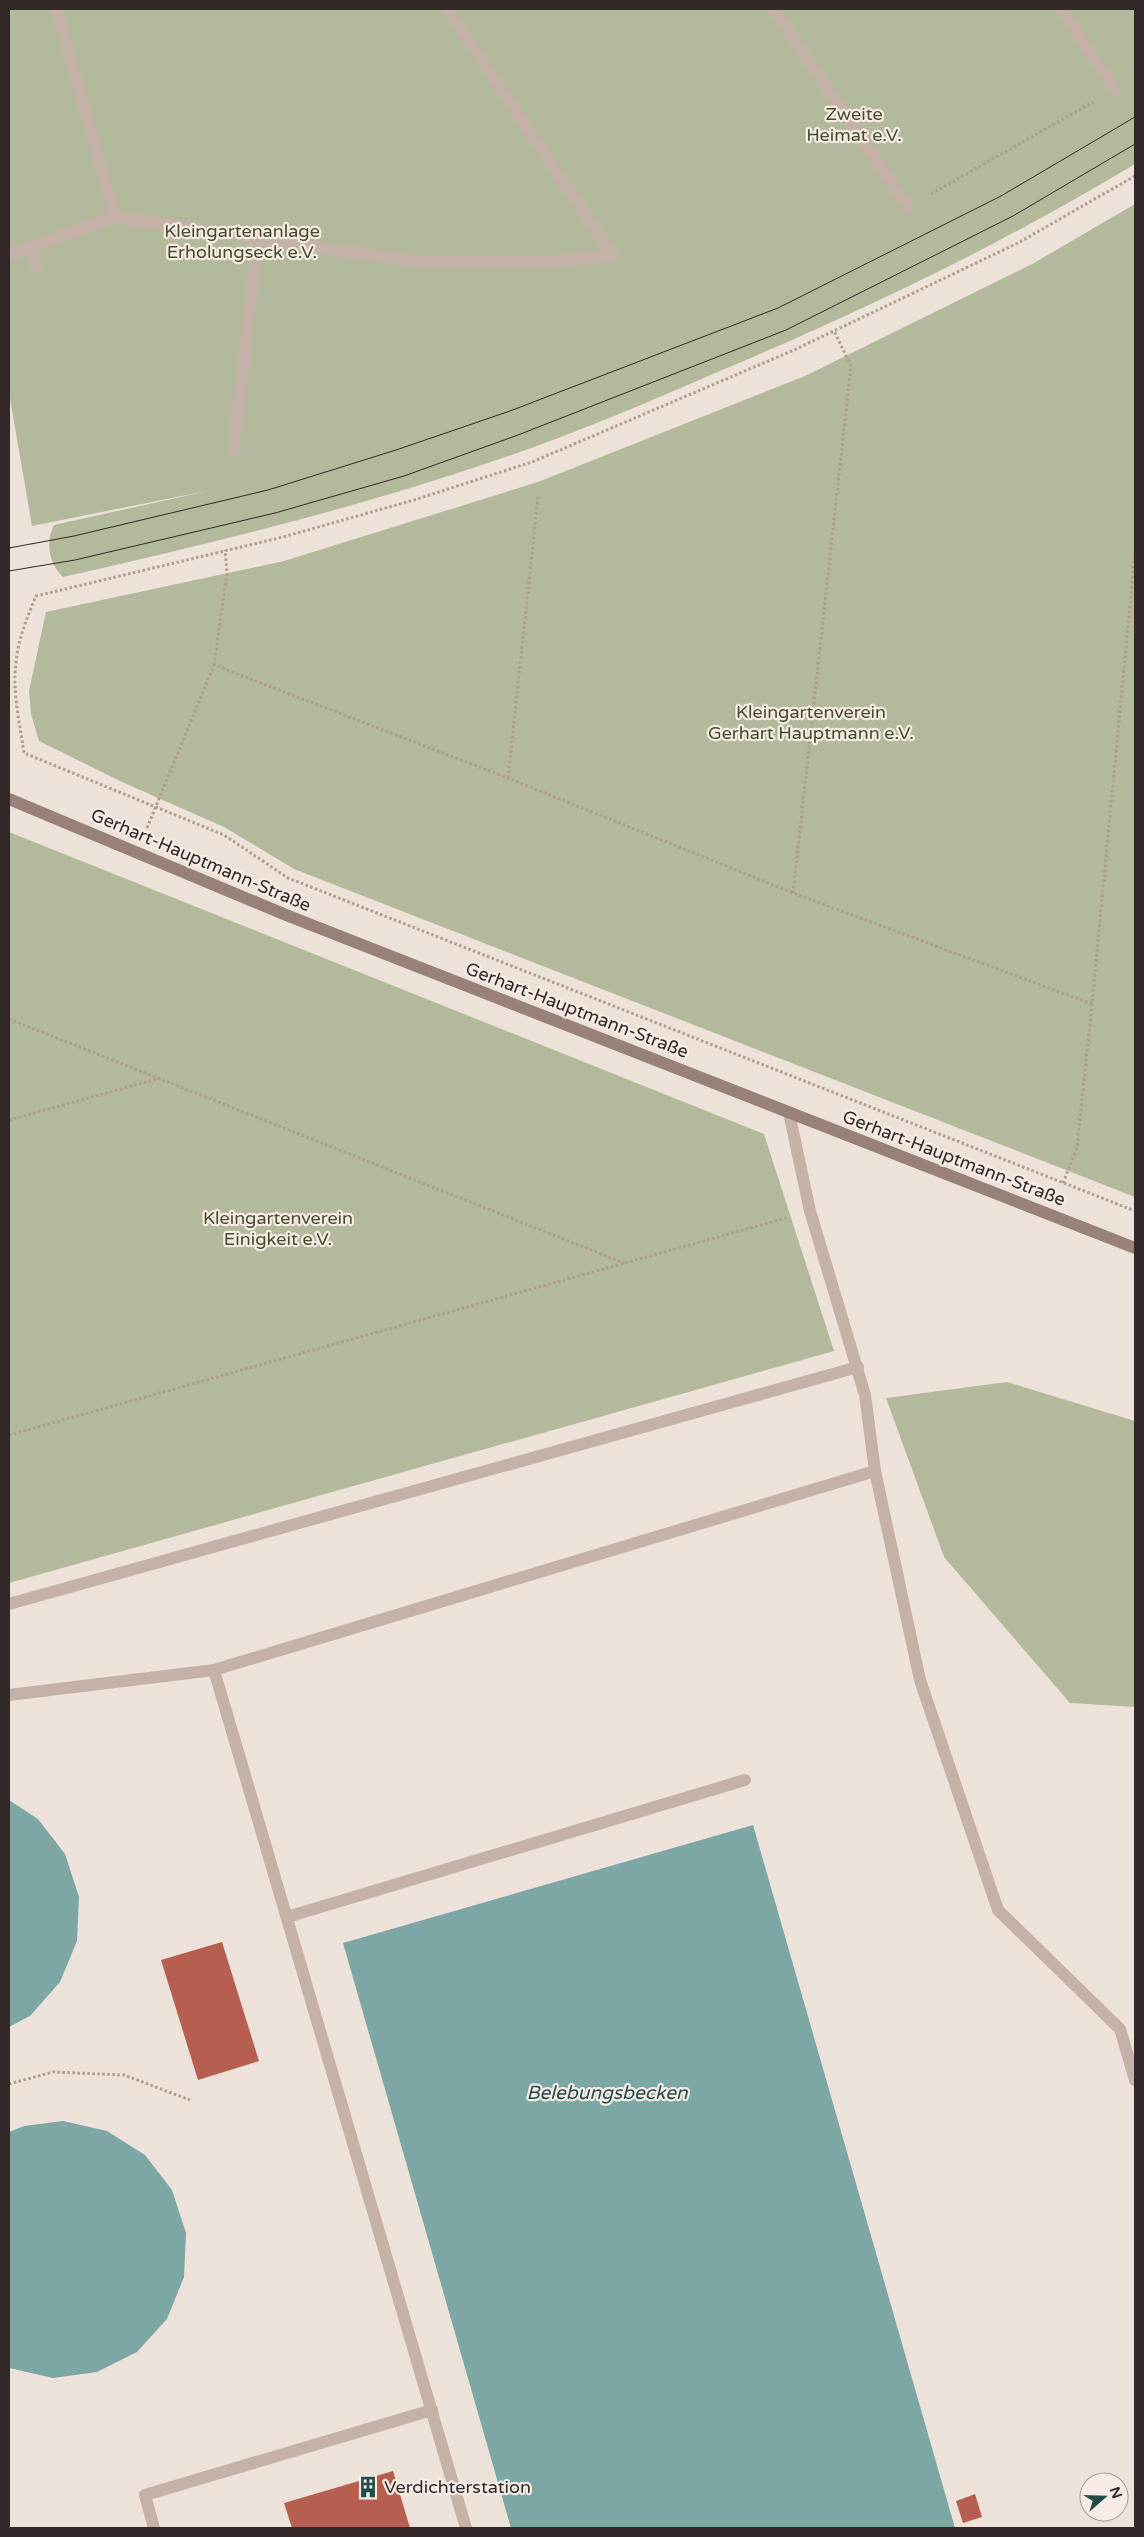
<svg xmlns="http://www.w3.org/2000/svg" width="1144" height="2537" font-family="'Varela Round',sans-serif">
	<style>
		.green { fill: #b3ba9c }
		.water { fill: #7da7a4 }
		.building { fill: #b65e50 }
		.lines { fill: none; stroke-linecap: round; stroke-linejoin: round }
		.path { stroke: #af9c92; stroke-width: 3; stroke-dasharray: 2.5 2.5; stroke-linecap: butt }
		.lane { stroke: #c4b1a7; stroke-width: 12 }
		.secondary { stroke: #978179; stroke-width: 12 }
		.tram { stroke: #312927; stroke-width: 1 }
		.labels { text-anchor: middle; stroke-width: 4.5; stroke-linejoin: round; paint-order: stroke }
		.park-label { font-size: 18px; fill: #444c2e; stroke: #f6ece5 }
		.street-label { font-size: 18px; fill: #312927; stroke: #f6ece5 }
		.poi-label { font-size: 18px; fill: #312927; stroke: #f6ece5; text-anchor: start }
		.water-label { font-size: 19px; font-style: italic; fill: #224d4b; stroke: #f6ece5 }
	</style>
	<rect width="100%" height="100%" fill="#ede2da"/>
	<g class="green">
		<path d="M9 9H1135V164C1002 244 863 311 720 371 644 404 567 437 488 463 349 510 206 545 63 577 49 564 45 542 54 525L212 490 32 526 9 393Z"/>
		<path d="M1135 204V1197L294 869 224 827 122 782 39 741 31 714 29 691 46 612 284 561 538 482 805 376 1034 263Z"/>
		<path d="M9 832 764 1134 834 1351 9 1583Z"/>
		<path d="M1007 1382 1135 1421V1707L1070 1703 944 1557 886 1398Z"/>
	</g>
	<g class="water">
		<path d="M9 1800 38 1819 65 1854 79 1897 77 1941 60 1982 30 2016 9 2027Z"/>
		<path d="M753 1825 955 2528H511L343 1943Z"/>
		<path d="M63 2121 107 2131 145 2155 172 2190 186 2233 184 2277 167 2319 137 2352 97 2372 53 2378 9 2368V2132L24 2126Z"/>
	</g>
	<g class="building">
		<path d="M222 1942 259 2061 198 2080 161 1960Z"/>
		<path d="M393 2471 410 2528H292L284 2503Z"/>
		<path d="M975 2494 982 2517 963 2523 956 2501Z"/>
	</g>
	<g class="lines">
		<g class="path">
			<path d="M1135 176 1018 243 794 350 532 462 414 500 283 537 36 596C27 618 18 639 16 663 12 693 20 724 24 753L224 835 288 878 1135 1211"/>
			<path d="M931 194 1093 102"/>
			<path d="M214 665 227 573 225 550"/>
			<path d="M508 778 538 497"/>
			<path d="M147 828 214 665 508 778 793 893 1092 1004 1135 553"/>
			<path d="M793 893 851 366 834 331"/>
			<path d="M9 1019 624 1263"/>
			<path d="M9 1120 160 1078"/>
			<path d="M1063 1183 1077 1147 1092 1005"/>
			<path d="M9 1435 786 1218"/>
			<path d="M9 2084 53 2072 124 2075 190 2100"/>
		</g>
		<g class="lane">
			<path d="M56 9 115 217"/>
			<path d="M773 9 908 207"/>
			<path d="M1061 9 1115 90"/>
			<path d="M30 248 36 267"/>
			<path d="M9 255 115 217 419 262H544L613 256 447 9"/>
			<path d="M233 451 258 238"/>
			<path d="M789 1113 810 1211 865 1395 875 1471 920 1680 998 1910 1120 2029 1135 2080"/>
			<path d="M9 1604 858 1367"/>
			<path d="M9 1695 214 1670"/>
			<path d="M287 1917 745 1780"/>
			<path d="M154 2528 145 2495 432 2410"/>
			<path d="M466 2528 214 1670 875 1471"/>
		</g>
		<path class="secondary" d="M9 799 286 915 1135 1248"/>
		<g class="tram">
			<path d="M9 548 74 536 268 490 396 450 510 411 778 308 1001 196 1135 117"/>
			<path d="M9 571 75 560 275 513 404 476 518 435 786 330 1013 216 1135 144"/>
		</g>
	</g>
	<defs>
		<g id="building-bare" transform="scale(1.725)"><path d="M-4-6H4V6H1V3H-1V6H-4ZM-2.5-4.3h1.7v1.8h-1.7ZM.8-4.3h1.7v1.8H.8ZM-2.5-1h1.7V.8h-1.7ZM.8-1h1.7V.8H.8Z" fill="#224d4b" stroke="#f6ece5" stroke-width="2.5" paint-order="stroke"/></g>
	</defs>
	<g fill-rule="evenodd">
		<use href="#building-bare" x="368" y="2487"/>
	</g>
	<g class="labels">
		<g class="park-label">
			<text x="854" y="120">Zweite<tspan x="854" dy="21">Heimat e.V.</tspan></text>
			<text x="242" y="237">Kleingartenanlage<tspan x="242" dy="21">Erholungseck e.V.</tspan></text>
			<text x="811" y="718">Kleingartenverein<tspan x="811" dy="21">Gerhart Hauptmann e.V.</tspan></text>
			<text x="278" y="1224">Kleingartenverein<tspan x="278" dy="21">Einigkeit e.V.</tspan></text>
		</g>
		<g class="street-label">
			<text transform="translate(201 860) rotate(23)" y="6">Gerhart-Hauptmann-Straße</text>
			<text transform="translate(577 1010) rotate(21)" y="6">Gerhart-Hauptmann-Straße</text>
			<text transform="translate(954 1158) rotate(21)" y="6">Gerhart-Hauptmann-Straße</text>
		</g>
		<g class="poi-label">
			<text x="384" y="2493">Verdichterstation</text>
		</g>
		<g class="water-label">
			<text x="607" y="2099">Belebungsbecken</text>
		</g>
	</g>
	<rect width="1144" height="2537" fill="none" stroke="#312927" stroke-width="20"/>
	<g transform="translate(1104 2497) rotate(70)"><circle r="24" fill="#f6ece5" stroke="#a79e99"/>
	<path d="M0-4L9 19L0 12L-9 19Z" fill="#224d4b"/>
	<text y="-8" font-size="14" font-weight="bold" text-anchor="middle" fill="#312927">N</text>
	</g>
</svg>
